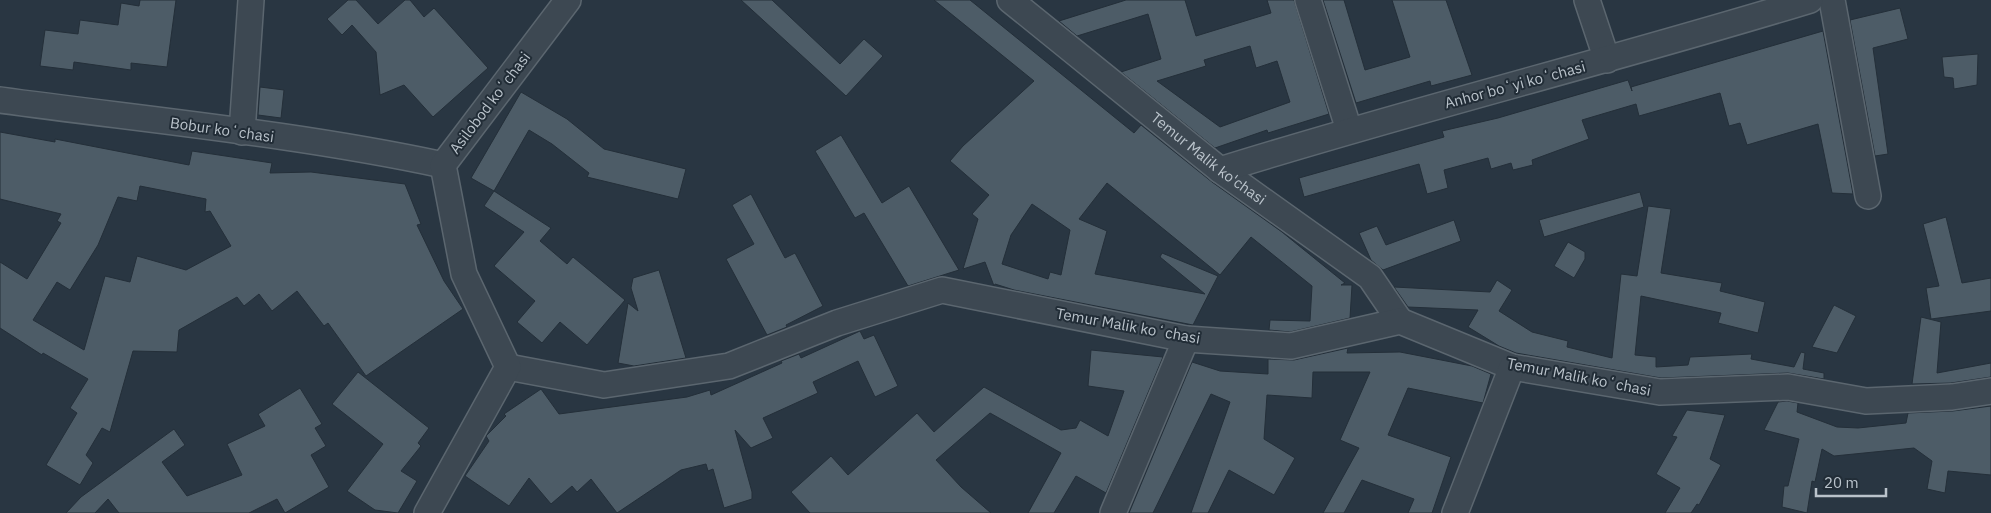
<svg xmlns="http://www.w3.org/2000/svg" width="1991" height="513" font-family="'IBM Plex Sans',sans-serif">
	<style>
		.building { fill: #4d5c67; stroke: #242f39; fill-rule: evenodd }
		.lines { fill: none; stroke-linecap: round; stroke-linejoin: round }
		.minor-casing { stroke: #5b666f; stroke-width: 28 }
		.minor { stroke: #3d4852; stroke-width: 25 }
		.labels { text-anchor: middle; stroke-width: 4; stroke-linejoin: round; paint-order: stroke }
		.street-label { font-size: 15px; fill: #bac3cb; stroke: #222d37 }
	</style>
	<rect width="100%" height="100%" fill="#293642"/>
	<g class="building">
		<path d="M140 0H176L167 67 131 63V70L74 62 73 70 40 66 45 30 78 34 80 20 118 25 121 3 139 6Z"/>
		<path d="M348 0H356L378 24 405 0H410L424 17 434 8 488 68 433 117 404 85 380 95 376 52 352 25 342 35 327 19Z"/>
		<path d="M741 0H772L840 64 864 39 883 56 846 96Z"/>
		<path d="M934 0H970L1134 133 1141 125 1212 182 1282 232 1345 283 1341 285H1352L1350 318 1290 332 1269 330 1270 320 1310 321 1312 286 1251 237 1220 275 1107 183 1079 219 1107 231 1095 274 1205 294 1160 257 1162 253 1218 276 1193 325 1014 290 995 284 994 286 985 262 963 269 978 219 972 214 989 195 950 161 963 146 1034 81ZM1032 204 1070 230 1061 275 1050 272 1048 279 1002 264 1011 235Z"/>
		<path d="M1126 0H1185L1196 36 1271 13 1267 0H1294L1329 114 1268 133 1267 130 1215 148 1121 72 1161 59 1148 14 1077 36 1059 21ZM1250 46 1256 68 1277 61 1290 102 1220 127 1157 81 1206 66 1204 60Z"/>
		<path d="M1323 0H1344L1365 70 1410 57 1392 0H1446L1472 75 1431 86 1430 81 1356 103Z"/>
		<path d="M1900 8 1908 39 1873 48 1888 154 1875 156 1850 20Z"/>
		<path d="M1823 31 1853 194 1832 193 1818 124 1747 145 1740 123 1729 126 1720 93 1639 116 1636 104 1582 120 1589 139 1532 160 1533 165 1513 170 1511 163 1491 169 1488 158 1444 170 1448 188 1427 194 1419 164 1304 197 1299 178 1444 137 1442 131 1498 118 1628 80 1632 91 1631 87Z"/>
		<path d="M1978 54 1977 85 1954 89 1953 78 1944 77 1942 57Z"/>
		<path d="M260 87 284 90 281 118 258 115Z"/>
		<path d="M521 92 567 119 604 149 686 169 678 199 587 177 589 173 552 144 529 130 494 191 471 178Z"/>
		<path d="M0 132 55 142V139L189 165 192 151 272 163 270 173 311 172 405 184 421 224 417 225 444 281 463 309 366 376 328 323 324 326 297 291 272 311 259 294 244 306 237 297 179 330 177 352 133 351 110 432 102 428 86 455 93 463 80 485 46 465 77 413 70 408 88 379 43 353 42 355 0 328V262L27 279 61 223 57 221 61 214 0 199ZM140 186 206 199 205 212 210 211 231 246 186 270 137 256 130 282 105 276 84 350 33 320 57 282 70 290 98 245 118 197 137 201Z"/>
		<path d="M841 135 882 203 909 186 959 270 908 286 864 213 855 218 815 151Z"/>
		<path d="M494 191 551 228 540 241 567 264 573 257 625 300 587 345 560 322 542 343 517 322 535 301 494 266 524 232 484 206Z"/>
		<path d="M1640 192 1644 207 1544 237 1539 220Z"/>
		<path d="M751 194 785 258 795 253 823 306 786 325 787 327 767 335 726 259 754 244 732 205Z"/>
		<path d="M1648 206 1671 209 1661 273 1722 283 1720 291 1765 302 1758 333 1718 323 1721 313 1641 296 1635 355 1656 357V367L1688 365 1690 357 1752 354 1751 359 1794 367 1801 352 1805 353 1803 369 1824 373V379L1788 373 1661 378 1516 353 1499 346 1468 327 1478 310 1408 307 1394 287 1490 292 1497 280 1512 290 1499 311 1532 332 1568 341 1567 347 1612 358 1621 274 1637 276Z"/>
		<path d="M1946 217 1962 283 1991 278V311L1931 319 1926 288 1939 286 1923 224Z"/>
		<path d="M1454 220 1461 241 1383 270 1371 260 1359 233 1377 226 1386 245Z"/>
		<path d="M1568 242 1585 252V259L1574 278 1554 266Z"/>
		<path d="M659 270 686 358 634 366 618 363 628 303 638 311 631 288 633 278Z"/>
		<path d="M1834 305 1856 316 1837 353 1812 347Z"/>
		<path d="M1921 317 1941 322 1937 373 1991 363V377L1951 383 1912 384Z"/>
		<path d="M860 331 864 339 874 335 898 386 875 397 858 361 813 382 818 393 763 418 773 438 751 448 735 430 752 492V499L724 508 713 469 708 471 706 464 681 470 617 513 591 479 577 492 572 486 551 504 529 478 509 506 465 476 489 441 486 436 506 416 504 414 541 389 559 414 687 397 710 390 711 395 782 363 781 361 799 354 801 358Z"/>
		<path d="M1348 348 1347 353 1400 352 1472 366 1491 374 1483 403 1408 388 1388 435 1451 457 1432 513H1408L1414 499 1362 480 1344 513H1323L1359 448 1340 440 1370 372H1313L1312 398 1267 395 1264 439 1295 458 1274 495 1229 470 1208 513H1191L1230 402 1211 394 1153 513H1129L1192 362 1220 371 1268 374V359L1294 360Z"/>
		<path d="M1091 350 1163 357 1106 493 1076 476 1054 513H1028L1061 453 990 413 936 460 961 487 991 513H810L791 492 831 456 848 475 917 413 934 432 984 387 1061 430 1076 428 1080 420 1108 436 1124 391 1088 386Z"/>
		<path d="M358 372 429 428 418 443 421 446 401 471 417 481 398 513 375 510 347 491 383 444 332 404Z"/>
		<path d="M300 388 322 424 315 428 326 446 311 455 329 487 285 513 277 499 249 513H119L108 499 95 513H66L81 497 174 429 185 445 162 462 187 496 242 475 227 444 265 426 258 414Z"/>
		<path d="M1787 401 1798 403 1797 412 1837 427 1858 428 1906 423 1908 413 1953 411 1991 406V475L1948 471 1945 493 1927 489 1932 461 1914 448 1834 456 1822 449 1815 482 1812 481 1807 513 1782 507 1784 486H1788L1799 439 1764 430 1778 402Z"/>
		<path d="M1687 410 1725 415 1710 459 1721 465 1699 505 1697 504 1691 513H1665L1680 488 1656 474 1677 437 1672 436Z"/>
	</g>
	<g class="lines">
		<g class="minor-casing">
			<g id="minor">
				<path id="s1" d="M1010 0 1220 170 1370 277 1400 321"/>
				<path d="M1308 0 1349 130"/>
				<path d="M1587 0 1607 60"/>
				<path d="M1832 0 1868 196"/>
				<path d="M0 100C148 120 298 134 443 165"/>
				<path d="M242 132 251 0"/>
				<path d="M1220 170C1415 109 1614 60 1810 0"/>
				<path d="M508 367 604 385 729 366 837 323 942 290 1186 339 1291 346 1400 321 1512 367 1660 392 1788 387 1866 401 1952 397 1991 391"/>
				<path d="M427 513 508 367 464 274 443 165 568 0"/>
				<path d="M1113 513 1186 339"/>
				<path d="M1455 513 1512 367"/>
			</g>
		</g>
		<use href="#minor" class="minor"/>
	</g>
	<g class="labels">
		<g class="street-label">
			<text transform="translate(1515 85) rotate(-15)" y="5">Anhor boʻyi koʻchasi</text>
			<text transform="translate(490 103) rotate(-53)" y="5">Asilobod koʻchasi</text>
			<text transform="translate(222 130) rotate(8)" y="5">Bobur koʻchasi</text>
			<text dy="5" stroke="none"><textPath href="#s1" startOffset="254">Temur Malik ko'chasi</textPath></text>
			<text transform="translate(1128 326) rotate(10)" y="5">Temur Malik koʻchasi</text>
			<text transform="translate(1579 377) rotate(11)" y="5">Temur Malik koʻchasi</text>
		</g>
	</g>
	<path d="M1816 488v8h70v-8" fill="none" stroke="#bac3cb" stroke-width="2.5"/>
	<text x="1824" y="488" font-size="15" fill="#bac3cb" stroke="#222d37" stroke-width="4" paint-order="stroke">20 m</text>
</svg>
